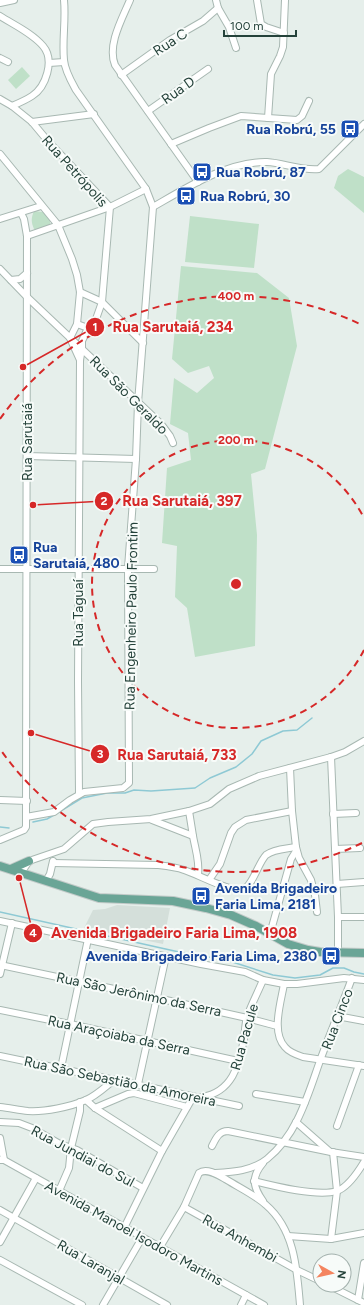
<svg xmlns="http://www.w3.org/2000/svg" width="364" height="1305" font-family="Figtree,sans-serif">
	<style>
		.built { fill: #d4dfda }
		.green { fill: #bfe0c8 }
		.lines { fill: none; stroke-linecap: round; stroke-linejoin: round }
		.stream { stroke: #8ec9d4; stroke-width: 1.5 }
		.minor-casing { stroke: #a8b8b2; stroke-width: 8 }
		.major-casing { stroke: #c2cac8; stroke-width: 10 }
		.minor { stroke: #fff; stroke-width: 6 }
		.major { stroke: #6aa596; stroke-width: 8 }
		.ring { fill: none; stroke: #d62828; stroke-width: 2; stroke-dasharray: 7 5 }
		.labels { text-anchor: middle; stroke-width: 4; stroke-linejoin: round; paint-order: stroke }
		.street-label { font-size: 14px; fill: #24423a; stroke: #f7fbf9 }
		.transit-label { font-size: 14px; font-weight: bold; fill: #164399; stroke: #f7fbf9; text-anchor: start }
		.centre { fill: #d62828; stroke: #f7fbf9; stroke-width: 2 }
		.ring-label { font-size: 12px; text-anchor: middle; font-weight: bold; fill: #d62828; stroke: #f7fbf9; stroke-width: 4; stroke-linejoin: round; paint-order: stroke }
		.leader { fill: none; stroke: #d62828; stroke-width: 1.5 }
		.callout-dot { fill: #d62828; stroke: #f7fbf9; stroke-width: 1.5 }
		.mark-label { font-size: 12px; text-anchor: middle; font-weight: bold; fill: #fff }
		.callout-label { font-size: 15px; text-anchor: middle; font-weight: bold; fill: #d62828; stroke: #f7fbf9; stroke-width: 4; stroke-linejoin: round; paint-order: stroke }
	</style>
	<rect width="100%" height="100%" fill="#e6efeb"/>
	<path class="built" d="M117 905 170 908 163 944 84 928 93 910 105 909Z"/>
	<g class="green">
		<path d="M22 67 30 76 16 89 8 80Z"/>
		<path d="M348 169 364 177V213L334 188 338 176Z"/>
		<path d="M34 211 43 212 50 219V226L39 230 34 229C31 222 31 218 34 211Z"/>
		<path d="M190 216 259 224 254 268 185 262Z"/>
		<path d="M181 266 257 273 289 298 297 346 265 469 251 474 257 535 255 646 195 657 187 608 175 597 177 546 162 543 167 468 191 460 188 433 170 424 174 378 197 393 214 378 209 366 188 373 172 359Z"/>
	</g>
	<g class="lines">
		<g class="stream">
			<path d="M59 812 82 798 107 793H125L134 790 151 791 195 788 210 778 236 767 252 754 261 741 283 731 297 730 312 718"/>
			<path d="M33 822 47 819 54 815"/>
			<path d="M0 827 9 828"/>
			<path d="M0 912 179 952 226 960 273 975 295 978 320 975 333 968H344L354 972 364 974"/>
		</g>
		<g class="minor-casing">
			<g id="minor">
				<path d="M130 0C122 19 107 45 115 65L198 182"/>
				<path d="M216 0 218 8 229 27 236 48"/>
				<path d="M257 0 261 24 266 27 284 33"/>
				<path d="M0 3 14 0"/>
				<path d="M0 16C14 25 32 33 43 46 55 60 46 87 32 96 26 100 19 103 12 106L0 99"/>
				<path d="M0 58 8 62"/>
				<path d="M49 63 64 62"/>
				<path d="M121 75 170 40 203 21 218 8"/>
				<path d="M12 106 32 122 47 140 110 207 102 302 96 319 88 328 77 324"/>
				<path d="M148 111 208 69"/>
				<path d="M268 118 271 74 280 56 283 47 285 0"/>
				<path d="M32 122 94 114"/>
				<path d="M171 144 209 128 241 116 297 120 302 116 309 101"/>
				<path d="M0 154 58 225 72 259 77 275 80 292 77 324 70 338 80 360"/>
				<path d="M153 207C186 188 228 161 267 162 284 163 302 171 319 169L364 124"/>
				<path d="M0 219 41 206"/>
				<path d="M27 236 110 207 146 189"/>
				<path d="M0 269 27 297 161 424 170 436 173 443"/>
				<path d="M11 280 20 279 27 273"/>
				<path d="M80 292 102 302 143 343"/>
				<path d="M27 456 136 459"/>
				<path d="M0 569H154"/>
				<path d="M331 757 338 917V952"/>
				<path d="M290 768 292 811 296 847 299 858 311 880 315 895 317 912"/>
				<path d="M79 794 78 681 80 360 82 349V341L88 328"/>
				<path d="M0 800 27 801"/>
				<path d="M189 811 193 836"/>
				<path d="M333 814 356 813"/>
				<path d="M26 817 54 812 70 800 84 792 123 788 129 783 128 568 136 459 138 403 153 207 146 189 76 90C71 81 65 71 64 60 62 40 66 20 64 0"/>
				<path d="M152 820 193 836C195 848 200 862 198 875"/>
				<path d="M0 840 24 830 26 827V817L27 236 24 219 21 213"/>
				<path d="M335 849 360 848"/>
				<path d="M53 863 157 865C166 866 176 867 184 870 197 874 230 892 242 890 252 888 258 863 266 855 274 849 286 849 296 847"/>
				<path d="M21 873 29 861 64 849 93 824 108 822 151 819 189 811 210 804 229 789 259 776 331 757 345 752 364 741"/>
				<path d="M209 880 220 864 231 833 235 827 246 820 292 811"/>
				<path d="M46 881 50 874 53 861"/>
				<path d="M337 884 364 882"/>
				<path d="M338 917H364"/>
				<path d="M0 921 201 964 245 972 263 980 284 984H297L344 978 364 980"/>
				<path d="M270 934 291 859 296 851"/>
				<path d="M0 965 157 998 247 1018 277 1026"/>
				<path d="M0 974 12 923"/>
				<path d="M284 984C281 1002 271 1032 285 1047 289 1052 297 1055 303 1057L364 1066"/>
				<path d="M0 1010 70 1024 238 1061"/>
				<path d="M337 1016 364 1021"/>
				<path d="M0 1056 239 1106"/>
				<path d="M61 1068 88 939"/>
				<path d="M138 1084 166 956"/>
				<path d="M256 1094 305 1102"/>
				<path d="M202 1097C232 1092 239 1066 244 1039 245 1032 245 1024 247 1017 251 1005 258 992 263 980"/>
				<path d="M86 1100 95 1108 162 1151"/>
				<path d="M0 1107C9 1108 19 1110 28 1111 45 1112 70 1107 86 1100 96 1096 105 1087 114 1080"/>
				<path d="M95 1108 128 1094 134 1093 187 1107"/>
				<path d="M0 1122 19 1123 32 1128 60 1144 77 1150 143 1188"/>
				<path d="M296 1122 329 1151"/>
				<path d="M337 1126 359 1065"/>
				<path d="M0 1138 4 1160"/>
				<path d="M212 1146C216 1138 219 1131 228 1131L331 1152 364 1157"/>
				<path d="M0 1160H4L264 1305"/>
				<path d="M263 1163C251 1177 253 1187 263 1201"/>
				<path d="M215 1173C233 1172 252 1171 267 1159 298 1134 308 1094 321 1058 331 1031 342 1005 352 978"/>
				<path d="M254 1181C274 1186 317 1197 337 1191 348 1187 358 1172 364 1162"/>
				<path d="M59 1191 69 1168 71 1148 80 1111V1102"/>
				<path d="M184 1207 297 1270 320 1281"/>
				<path d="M0 1210 167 1305"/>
				<path d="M124 1228 162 1151 193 1097"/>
				<path d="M288 1236 331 1239 364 1233"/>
				<path d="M331 1239 337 1191 333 1152"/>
				<path d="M0 1242 36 1178"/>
				<path d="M160 1247 184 1207 199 1173C207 1167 220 1176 227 1180 240 1188 255 1195 266 1205 295 1230 297 1270 300 1305"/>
				<path d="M0 1260 82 1305"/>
				<path d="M328 1285 364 1303"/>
				<path d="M358 1300 364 1263"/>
				<path d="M103 1305 142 1238"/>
				<path d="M241 1305 246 1295"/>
			</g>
		</g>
		<g class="major-casing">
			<g id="major">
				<path d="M0 866 99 898 173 901 206 908 231 915 256 926 288 944 308 950 320 952 364 953"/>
				<path d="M11 869 29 861"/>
			</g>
		</g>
		<use href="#minor" class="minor"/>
		<use href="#major" class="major"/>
	</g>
	<g class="ring">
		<path d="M364 650A144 144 0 1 1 364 518"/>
		<path d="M362 843A288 288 0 0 1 0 749M0 419A288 288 0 0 1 362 325"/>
	</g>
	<defs>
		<g id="bus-square" transform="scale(1)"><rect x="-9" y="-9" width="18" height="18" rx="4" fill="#1a4fb4" stroke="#f7fbf9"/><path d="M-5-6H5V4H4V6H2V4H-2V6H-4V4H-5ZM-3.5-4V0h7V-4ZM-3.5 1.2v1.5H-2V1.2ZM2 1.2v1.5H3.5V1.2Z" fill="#fff"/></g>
	</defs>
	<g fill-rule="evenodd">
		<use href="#bus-square" x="350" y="129"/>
		<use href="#bus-square" x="202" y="172"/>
		<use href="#bus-square" x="186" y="196"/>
		<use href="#bus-square" x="19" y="555"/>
		<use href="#bus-square" x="201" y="896"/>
		<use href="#bus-square" x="331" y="956"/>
	</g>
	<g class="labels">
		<g class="street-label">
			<text transform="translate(170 42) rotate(-33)" y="5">Rua C</text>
			<text transform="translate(178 90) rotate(-35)" y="5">Rua D</text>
			<text transform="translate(75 171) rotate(48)" y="5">Rua Petrópolis</text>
			<text transform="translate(129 395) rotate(45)" y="5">Rua São Geraldo</text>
			<text transform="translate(27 442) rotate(-90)" y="5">Rua Sarutaiá</text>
			<text transform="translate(78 613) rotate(-90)" y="5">Rua Taguaí</text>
			<text transform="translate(131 616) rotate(-89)" y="5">Rua Engenheiro Paulo Frontim</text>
			<text transform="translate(139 994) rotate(12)" y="5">Rua São Jerônimo da Serra</text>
			<text transform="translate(337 1019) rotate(-69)" y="5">Rua Cinco</text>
			<text transform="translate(119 1035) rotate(12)" y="5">Rua Araçoiaba da Serra</text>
			<text transform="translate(244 1037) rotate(-74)" y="5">Rua Pacule</text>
			<text transform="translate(120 1081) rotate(12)" y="5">Rua São Sebastião da Amoreira</text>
			<text transform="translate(83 1156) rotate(28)" y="5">Rua Jundiai do Sul</text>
			<text transform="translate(134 1233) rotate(29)" y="5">Avenida Manoel Isodoro Martins</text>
			<text transform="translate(240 1238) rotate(29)" y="5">Rua Anhembi</text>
			<text transform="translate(91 1262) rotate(30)" y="5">Rua Laranjal</text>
		</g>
		<g class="transit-label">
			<text x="336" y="134" text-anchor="end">Rua Robrú, 55</text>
			<text x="216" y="177">Rua Robrú, 87</text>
			<text x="200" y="201">Rua Robrú, 30</text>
			<text x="33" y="552">Rua<tspan x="33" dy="16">Sarutaiá, 480</tspan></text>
			<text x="215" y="893">Avenida Brigadeiro<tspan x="215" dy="16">Faria Lima, 2181</tspan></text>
			<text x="317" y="961" text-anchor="end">Avenida Brigadeiro Faria Lima, 2380</text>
		</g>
	</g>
	<circle cx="236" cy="584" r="6" class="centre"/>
	<g class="ring-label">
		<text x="236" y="300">400 m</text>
		<text x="236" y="444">200 m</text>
	</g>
	<path class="leader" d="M23 367L95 327M33 505L104 501M31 733L100 754M19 878L33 933"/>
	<g class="callout-dot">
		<circle cx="23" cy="367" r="4"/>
		<circle cx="33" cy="505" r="4"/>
		<circle cx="31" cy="733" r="4"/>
		<circle cx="19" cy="878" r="4"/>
		<circle cx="95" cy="327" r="10"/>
		<circle cx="104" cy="501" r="10"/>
		<circle cx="100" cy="754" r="10"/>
		<circle cx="33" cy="933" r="10"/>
	</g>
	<g class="mark-label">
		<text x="95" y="331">1</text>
		<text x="104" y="505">2</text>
		<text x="100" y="758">3</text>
		<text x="33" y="937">4</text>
	</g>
	<g class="callout-label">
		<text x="173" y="332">Rua Sarutaiá, 234</text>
		<text x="182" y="506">Rua Sarutaiá, 397</text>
		<text x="177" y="760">Rua Sarutaiá, 733</text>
		<text x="174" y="938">Avenida Brigadeiro Faria Lima, 1908</text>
	</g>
	<g transform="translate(332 1273) rotate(98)"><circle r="19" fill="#f7fbf9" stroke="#a3b1ad"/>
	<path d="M0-3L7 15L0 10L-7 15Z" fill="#f4845f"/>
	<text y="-6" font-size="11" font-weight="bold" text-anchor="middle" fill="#24423a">N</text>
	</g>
	<path d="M224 30v6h72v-6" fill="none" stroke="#24423a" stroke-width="2"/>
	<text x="230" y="30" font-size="12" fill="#24423a" stroke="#f7fbf9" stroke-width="3" paint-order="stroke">100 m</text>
</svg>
